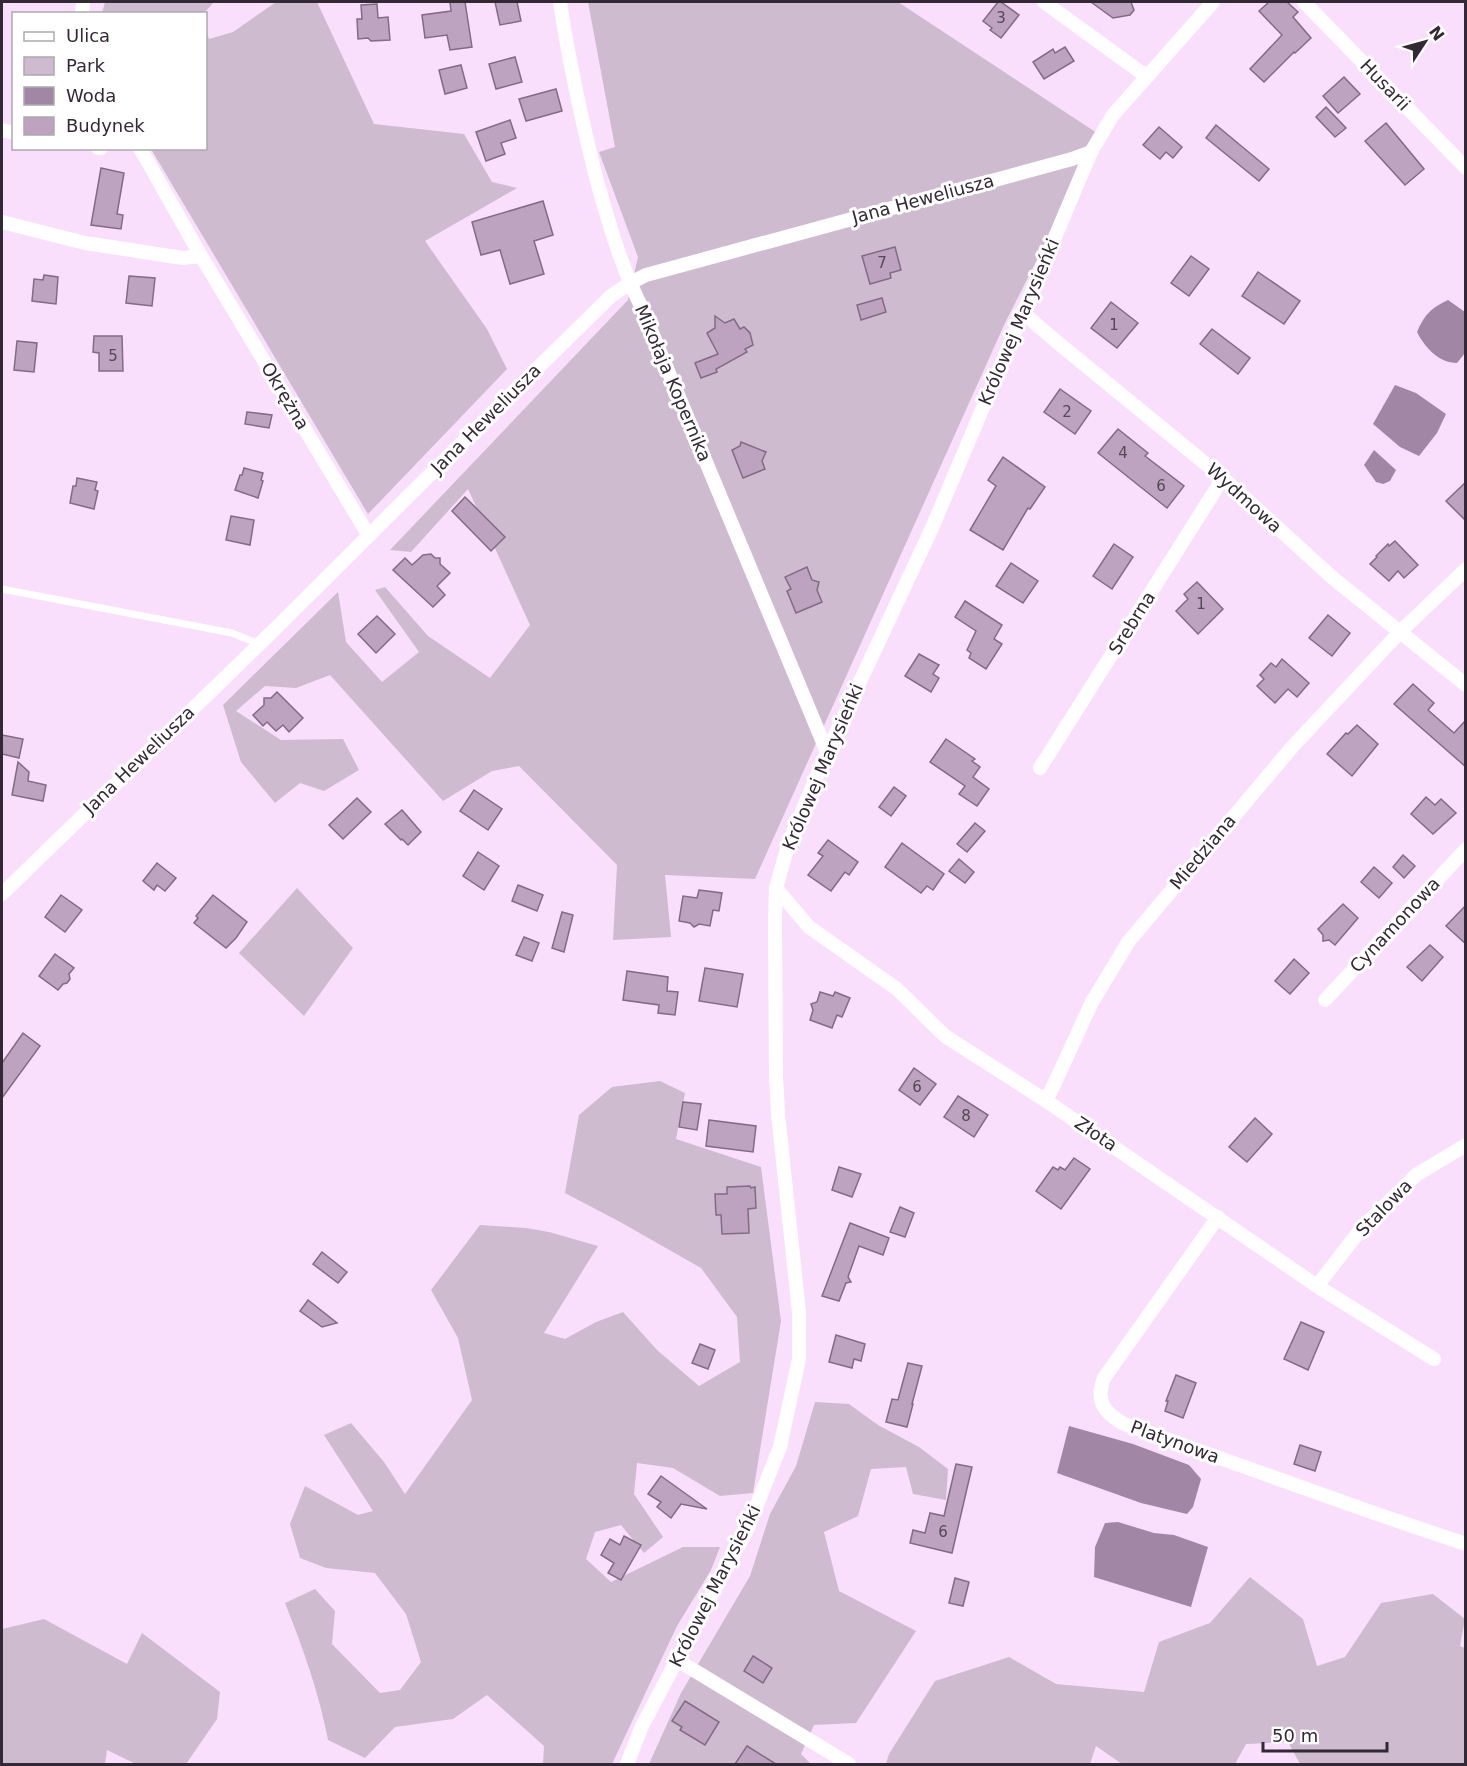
<svg xmlns="http://www.w3.org/2000/svg" width="1467" height="1766" font-family="'DejaVu Sans',sans-serif">
	<style>
		.green { fill: #cebbd0 }
		.water { fill: #a286a5 }
		.building { fill: #bda3bf; stroke: #826b85; stroke-width: 1.5 }
		.lines { fill: none; stroke-linecap: round; stroke-linejoin: round }
		.service { stroke: #fff; stroke-width: 7 }
		.minor { stroke: #fff; stroke-width: 14 }
		.labels { text-anchor: middle; stroke-width: 6; stroke-linejoin: round; paint-order: stroke }
		.number-label { font-size: 15px; fill: #564857 }
		.street-label { font-size: 18px; fill: #332934; stroke: #fff }
	</style>
	<rect width="100%" height="100%" fill="#f9dffc"/>
	<g class="green">
		<path d="M105 2H214L204 13H102Z"/>
		<path d="M276 2H317L374 124 464 134 492 182 517 188 425 241 487 329 507 369 368 514 151 149 206 148V30L209 39 233 32Z"/>
		<path d="M588 2H898L1100 135 1005 323 755 879 665 875 671 937 613 940 617 865 519 766 492 771 443 801 330 675 296 688 265 686 236 711 281 740 343 739 359 770 324 791 300 783 275 803 241 762 223 705 338 592 346 642 382 682 419 652 375 590 385 587 428 636 490 678 530 625 468 489 411 552 390 550 628 300 638 257 599 152 615 147Z"/>
		<path d="M297 888 353 948 304 1016 239 953Z"/>
		<path d="M660 1081 685 1093 676 1139 761 1167 781 1321 753 1493 720 1496 673 1468 637 1463 634 1494 663 1537 644 1553 621 1525 595 1532 586 1559 611 1582 683 1547H720L711 1570 677 1626 612 1764H543L544 1746 487 1695 453 1719 395 1727 365 1758 328 1740C319 1693 303 1648 285 1603L315 1589 335 1611 332 1644 380 1693 400 1690 421 1662 406 1614 375 1573 326 1568 300 1558 290 1524 305 1486 358 1515 373 1511 324 1435 351 1423 384 1462 405 1494 472 1400 458 1338 431 1290 480 1225 526 1228 549 1232 598 1246 544 1333 565 1339 596 1322 623 1312 657 1350 699 1386 740 1362 737 1317 701 1268 622 1223 565 1193 579 1115 612 1087Z"/>
		<path d="M815 1402 849 1404 878 1425 919 1447 948 1469 946 1500 913 1494 906 1467 871 1469 858 1516 824 1532 839 1591 916 1631 856 1723 814 1725 801 1754 811 1764H649L681 1693 750 1576 770 1514 796 1466Z"/>
		<path d="M1250 1577 1303 1619 1317 1666 1345 1657 1381 1603 1433 1594 1465 1619 1460 1646 1465 1648V1764H1300L1288 1742 1246 1744 1235 1764H1122L1096 1746 1090 1764H886L889 1754 935 1681 1009 1657 1056 1684 1144 1692 1159 1642 1210 1623Z"/>
		<path d="M44 1619 127 1664 142 1633 220 1692 217 1719 186 1764H136L107 1750 105 1764H2V1629Z"/>
	</g>
	<g class="water">
		<path d="M1448 300 1465 312V353L1457 363C1439 363 1425 348 1417 332 1424 315 1431 308 1448 300Z"/>
		<path d="M1395 385 1416 393 1446 414 1437 433 1419 456 1400 447 1373 424Z"/>
		<path d="M1374 450 1396 470 1390 481 1383 484 1376 482 1364 465Z"/>
		<path d="M1069 1426 1133 1444 1189 1465 1201 1479 1193 1507 1187 1514 1141 1503 1057 1473Z"/>
		<path d="M1118 1522 1154 1533 1174 1535 1208 1547 1191 1607 1094 1577 1095 1547 1105 1523Z"/>
	</g>
	<g class="building">
		<path d="M450 2H465L472 47 450 50 447 35 425 38 422 15 451 11Z"/>
		<path d="M495 2H517L521 21 500 25Z"/>
		<path d="M998 2H1001L1019 15 1001 38 990 30 992 28 983 21Z"/>
		<path d="M1091 2H1131L1134 10 1130 15 1113 18Z"/>
		<path d="M1269 2H1287L1298 12 1293 17 1311 38 1295 53 1294 52 1264 82 1250 69 1282 35 1259 11Z"/>
		<path d="M377 4 378 18 388 17 390 40 371 41 368 38 358 39 357 19H362L361 5Z"/>
		<path d="M1065 47 1074 61 1044 79 1033 62 1053 49 1055 53Z"/>
		<path d="M515 57 522 82 496 89 489 64Z"/>
		<path d="M461 65 467 88 445 94 439 70Z"/>
		<path d="M1344 77 1360 94 1338 113 1323 96Z"/>
		<path d="M556 89 562 111 526 121 519 99Z"/>
		<path d="M1326 107 1346 128 1335 137 1316 117Z"/>
		<path d="M510 120 516 138 501 143 505 154 486 161 476 132Z"/>
		<path d="M1386 123 1424 169 1405 185 1365 141Z"/>
		<path d="M1216 125 1269 169 1259 181 1206 138Z"/>
		<path d="M1159 127 1182 147 1173 158 1166 152 1160 159 1143 145Z"/>
		<path d="M101 168 124 173 117 214 123 215 121 229 91 225Z"/>
		<path d="M543 201 553 235 534 241 544 274 510 284 500 250 481 255 472 222Z"/>
		<path d="M895 247 901 270 890 273 891 278 870 284 862 256Z"/>
		<path d="M1191 256 1209 269 1189 296 1171 283Z"/>
		<path d="M1258 272 1300 301 1284 324 1242 296Z"/>
		<path d="M44 275 58 277 56 304 32 301 34 279 43 280Z"/>
		<path d="M129 276 155 278 152 306 126 303Z"/>
		<path d="M882 298 886 312 861 320 857 305Z"/>
		<path d="M1111 302 1138 323 1117 348 1091 328Z"/>
		<path d="M715 316 725 323 734 319 740 329 744 327 750 333 753 345 745 349 747 352 716 369 717 372 701 378 695 363 718 354 707 333 715 328Z"/>
		<path d="M1212 329 1250 358 1238 374 1200 344Z"/>
		<path d="M94 336H122L123 371H99V353L93 352Z"/>
		<path d="M17 341 37 343 34 372 14 370Z"/>
		<path d="M1060 389 1091 411 1075 434 1044 412Z"/>
		<path d="M247 412 272 415 269 428 245 424Z"/>
		<path d="M1118 429 1148 453 1145 456 1184 486 1167 508 1098 453Z"/>
		<path d="M741 442 766 452 762 461 765 469 743 478 732 450 740 446Z"/>
		<path d="M1003 457 1045 487 1030 509 1028 508 1003 550 970 530 996 486 988 480Z"/>
		<path d="M244 468 263 473 261 480 263 481 258 498 235 490 240 475H242Z"/>
		<path d="M77 478 97 482 95 490 98 491 94 509 70 503 73 486H76Z"/>
		<path d="M1466 482V521L1446 501Z"/>
		<path d="M465 497 505 537 491 551 452 511Z"/>
		<path d="M231 516 254 520 250 545 226 540Z"/>
		<path d="M1395 541 1418 565 1404 578 1398 571 1389 581 1370 564 1377 557 1376 556 1388 544 1389 546Z"/>
		<path d="M1114 544 1133 557 1112 589 1093 576Z"/>
		<path d="M431 554 435 558H440V564L450 573 437 586 445 595 433 607 393 570 405 558 412 565 423 555Z"/>
		<path d="M1011 563 1038 581 1023 603 996 586Z"/>
		<path d="M807 567 812 580 819 582 817 590 822 602 796 613 787 591 791 589 785 577Z"/>
		<path d="M1197 582 1223 609 1198 634 1176 611 1188 599 1184 594Z"/>
		<path d="M965 601 1002 625 994 639 1002 644 986 669 969 658 971 653 967 650 976 631 955 617Z"/>
		<path d="M1328 615 1350 633 1332 656 1309 638Z"/>
		<path d="M377 616 395 634 376 653 358 634Z"/>
		<path d="M919 654 939 665 933 674 939 678 931 692 905 676Z"/>
		<path d="M1282 659 1309 683 1297 697 1288 689 1275 703 1257 686 1264 679 1260 675 1271 663 1276 667Z"/>
		<path d="M1413 684 1434 703 1428 710 1454 733 1466 720V767L1394 704Z"/>
		<path d="M277 692 303 718 289 732 283 725 276 731 267 722 263 726 253 715 264 705V698H271Z"/>
		<path d="M1357 725 1378 744 1352 776 1327 754 1346 733 1348 734Z"/>
		<path d="M2 735 23 739 19 758 2 754Z"/>
		<path d="M946 739 975 759 972 761 980 767 973 777 989 789 977 806 959 794 965 786 930 762Z"/>
		<path d="M18 762 29 772 28 781 46 785 43 801 12 795Z"/>
		<path d="M894 787 906 796 891 816 879 807Z"/>
		<path d="M474 790 502 809 488 830 460 811Z"/>
		<path d="M1426 797 1435 805 1441 799 1456 813 1433 834 1411 814Z"/>
		<path d="M357 798 371 812 343 839 329 825Z"/>
		<path d="M402 810 421 832 408 845 402 839 401 840 385 824Z"/>
		<path d="M975 823 985 831 967 852 957 844Z"/>
		<path d="M828 840 858 862 849 875 845 872 831 891 808 875 823 856 818 853Z"/>
		<path d="M902 843 944 874 933 890 927 886 921 893 885 867Z"/>
		<path d="M478 852 499 866 484 890 463 876Z"/>
		<path d="M1403 855 1415 866 1404 878 1393 867Z"/>
		<path d="M959 859 974 872 965 883 949 871Z"/>
		<path d="M157 863 176 878 165 891 157 885 154 890 143 881Z"/>
		<path d="M1374 867 1392 883 1379 898 1361 882Z"/>
		<path d="M518 885 543 895 537 911 512 901Z"/>
		<path d="M699 890 722 893 719 911 713 910 710 926 699 924 694 927 690 923 679 921 683 896 697 898Z"/>
		<path d="M61 895 82 910 65 932 45 917Z"/>
		<path d="M213 895 247 922 236 938 226 948 194 923 198 918 196 916Z"/>
		<path d="M1343 904 1358 918 1335 945 1329 940 1323 941V935L1318 929Z"/>
		<path d="M1466 905V944L1446 926Z"/>
		<path d="M562 912 573 915 564 952 552 948Z"/>
		<path d="M524 937 539 943 532 961 516 955Z"/>
		<path d="M1430 945 1443 957 1422 981 1407 967Z"/>
		<path d="M55 954 74 968 69 974 70 979 67 983 63 984 58 990 39 976Z"/>
		<path d="M1294 959 1309 973 1290 994 1275 981Z"/>
		<path d="M705 968 743 974 737 1007 699 1001Z"/>
		<path d="M627 971 668 977 667 991 678 992 675 1015 658 1013 659 1005 623 1000Z"/>
		<path d="M820 992 833 996 835 992 850 998 842 1017 837 1015 832 1028 810 1020 813 1010 811 1004 817 1002Z"/>
		<path d="M23 1033 40 1046 2 1098V1063Z"/>
		<path d="M914 1068 936 1084 920 1105 899 1090Z"/>
		<path d="M958 1096 988 1115 974 1137 944 1117Z"/>
		<path d="M683 1102 701 1104 697 1130 679 1127Z"/>
		<path d="M1255 1118 1272 1134 1247 1162 1229 1147Z"/>
		<path d="M709 1120 756 1126 753 1152 706 1146Z"/>
		<path d="M1074 1158 1090 1169 1061 1209 1036 1191 1053 1167 1058 1170 1060 1167 1065 1170Z"/>
		<path d="M839 1167 861 1174 852 1197 832 1190Z"/>
		<path d="M750 1186 751 1188 755 1187 756 1208 748 1209 749 1233 722 1234 721 1215H716L715 1194H727V1187Z"/>
		<path d="M900 1207 914 1213 905 1237 890 1232Z"/>
		<path d="M850 1223 889 1238 883 1255 859 1246 848 1277 851 1282 846 1283 839 1301 822 1296Z"/>
		<path d="M322 1252 347 1272 338 1283 313 1264Z"/>
		<path d="M308 1300 337 1323 322 1327 300 1311Z"/>
		<path d="M1301 1322 1324 1332 1308 1370 1284 1359Z"/>
		<path d="M836 1335 865 1344 861 1361 854 1359 852 1368 829 1362Z"/>
		<path d="M700 1344 715 1350 708 1369 692 1363Z"/>
		<path d="M908 1363 922 1366 912 1404H913L907 1427 886 1422 892 1399 898 1400Z"/>
		<path d="M1176 1375 1196 1383 1183 1418 1165 1411 1168 1401H1166Z"/>
		<path d="M1300 1445 1321 1452 1315 1471 1294 1464Z"/>
		<path d="M956 1464 972 1467 952 1553 910 1543 913 1530 925 1533 930 1513 944 1516Z"/>
		<path d="M661 1476 707 1509 681 1504 671 1518 657 1507 661 1502 648 1494Z"/>
		<path d="M624 1536 641 1545 621 1580 608 1573 614 1563 601 1555 610 1539 620 1545Z"/>
		<path d="M955 1578 969 1582 963 1606 949 1603Z"/>
		<path d="M753 1656 772 1668 763 1683 744 1671Z"/>
		<path d="M685 1701 719 1722 705 1745 680 1730 682 1727 672 1721Z"/>
		<path d="M747 1746 776 1764H735Z"/>
	</g>
	<g class="lines">
		<path class="service" d="M2 589 232 633 259 644"/>
		<g class="minor">
			<path d="M560 2C569 62 582 122 597 181 609 224 621 266 641 306L827 752"/>
			<path d="M1044 2 1146 76"/>
			<path d="M1304 2 1466 168"/>
			<path d="M82 14 83 2"/>
			<path d="M2 130 14 133"/>
			<path d="M98 148H101"/>
			<path d="M140 148 201 256 369 536"/>
			<path d="M2 222 85 243 183 258 201 256"/>
			<path d="M1022 312 1057 342 1223 478 1334 579 1466 685"/>
			<path d="M1040 768 1223 478"/>
			<path d="M776 888 809 927 897 989 945 1036 1045 1100 1317 1286 1434 1359"/>
			<path d="M2 894 276 628 506 399 611 296 630 283 646 275 1072 159 1091 152"/>
			<path d="M1325 1000 1466 849"/>
			<path d="M1045 1100 1051 1091 1092 1002 1129 941 1293 746 1400 632 1466 569"/>
			<path d="M1218 1217 1104 1378C1095 1401 1104 1413 1124 1424L1374 1513 1466 1544"/>
			<path d="M1317 1286 1361 1229 1416 1175 1466 1145"/>
			<path d="M677 1660 849 1764"/>
			<path d="M627 1764 642 1726 707 1603 747 1530 780 1447 799 1359V1312L778 1114 776 1075 775 921 776 888 789 842 827 752 932 528 1091 152 1113 115 1213 2"/>
		</g>
	</g>
	<g class="labels">
		<g class="number-label">
			<text x="1001" y="23">3</text>
			<text x="882" y="268">7</text>
			<text x="1114" y="330">1</text>
			<text x="113" y="361">5</text>
			<text x="1067" y="417">2</text>
			<text x="1123" y="458">4</text>
			<text x="1161" y="491">6</text>
			<text x="1201" y="609">1</text>
			<text x="917" y="1092">6</text>
			<text x="966" y="1121">8</text>
			<text x="943" y="1537">6</text>
		</g>
		<g class="street-label">
			<text transform="translate(1385 85) rotate(46)" y="6">Husarii</text>
			<text transform="translate(923 199) rotate(-15)" y="6">Jana Heweliusza</text>
			<text transform="translate(1019 322) rotate(-67)" y="6">Królowej Marysieńki</text>
			<text transform="translate(673 383) rotate(67)" y="6">Mikołaja Kopernika</text>
			<text transform="translate(285 396) rotate(59)" y="6">Okrężna</text>
			<text transform="translate(486 419) rotate(-45)" y="6">Jana Heweliusza</text>
			<text transform="translate(1244 498) rotate(42)" y="6">Wydmowa</text>
			<text transform="translate(1132 623) rotate(-58)" y="6">Srebrna</text>
			<text transform="translate(139 760) rotate(-44)" y="6">Jana Heweliusza</text>
			<text transform="translate(823 767) rotate(-67)" y="6">Królowej Marysieńki</text>
			<text transform="translate(1203 852) rotate(-50)" y="6">Miedziana</text>
			<text transform="translate(1395 925) rotate(-47)" y="6">Cynamonowa</text>
			<text transform="translate(1096 1134) rotate(34)" y="6">Złota</text>
			<text transform="translate(1384 1208) rotate(-46)" y="6">Stalowa</text>
			<text transform="translate(1175 1442) rotate(20)" y="6">Platynowa</text>
			<text transform="translate(715 1586) rotate(-63)" y="6">Królowej Marysieńki</text>
		</g>
	</g>
	<rect width="1467" height="1766" fill="none" stroke="#332934" stroke-width="6"/>
	<rect x="12" y="12" width="195" height="138" fill="#ffffff" stroke="#ada9ae" stroke-width="1.5"/>
	<rect x="24" y="32" width="30" height="9" fill="#ffffff" stroke="#ada9ae" stroke-width="1.5"/>
	<text x="66" y="42" font-size="18" fill="#332934">Ulica</text>
	<rect x="24" y="57" width="30" height="18" fill="#cebbd0" stroke="#ada9ae" stroke-width="1.5"/>
	<text x="66" y="72" font-size="18" fill="#332934">Park</text>
	<rect x="24" y="87" width="30" height="18" fill="#a286a5" stroke="#ada9ae" stroke-width="1.5"/>
	<text x="66" y="102" font-size="18" fill="#332934">Woda</text>
	<rect x="24" y="117" width="30" height="18" fill="#bda3bf" stroke="#ada9ae" stroke-width="1.5"/>
	<text x="66" y="132" font-size="18" fill="#332934">Budynek</text>
	<g transform="translate(1425 42) rotate(54)" stroke="#ffffff" stroke-width="4.5" paint-order="stroke">
	<path d="M0-4.5L10 22L0 15L-10 22Z" fill="#332934"/>
	<text y="-9" font-size="16" font-weight="bold" text-anchor="middle" fill="#332934">N</text>
	</g>
	<path d="M1263 1742v9h124v-9" fill="none" stroke="#332934" stroke-width="3"/>
	<text x="1272" y="1742" font-size="18" fill="#332934" stroke="#ffffff" stroke-width="4.5" paint-order="stroke">50 m</text>
</svg>
